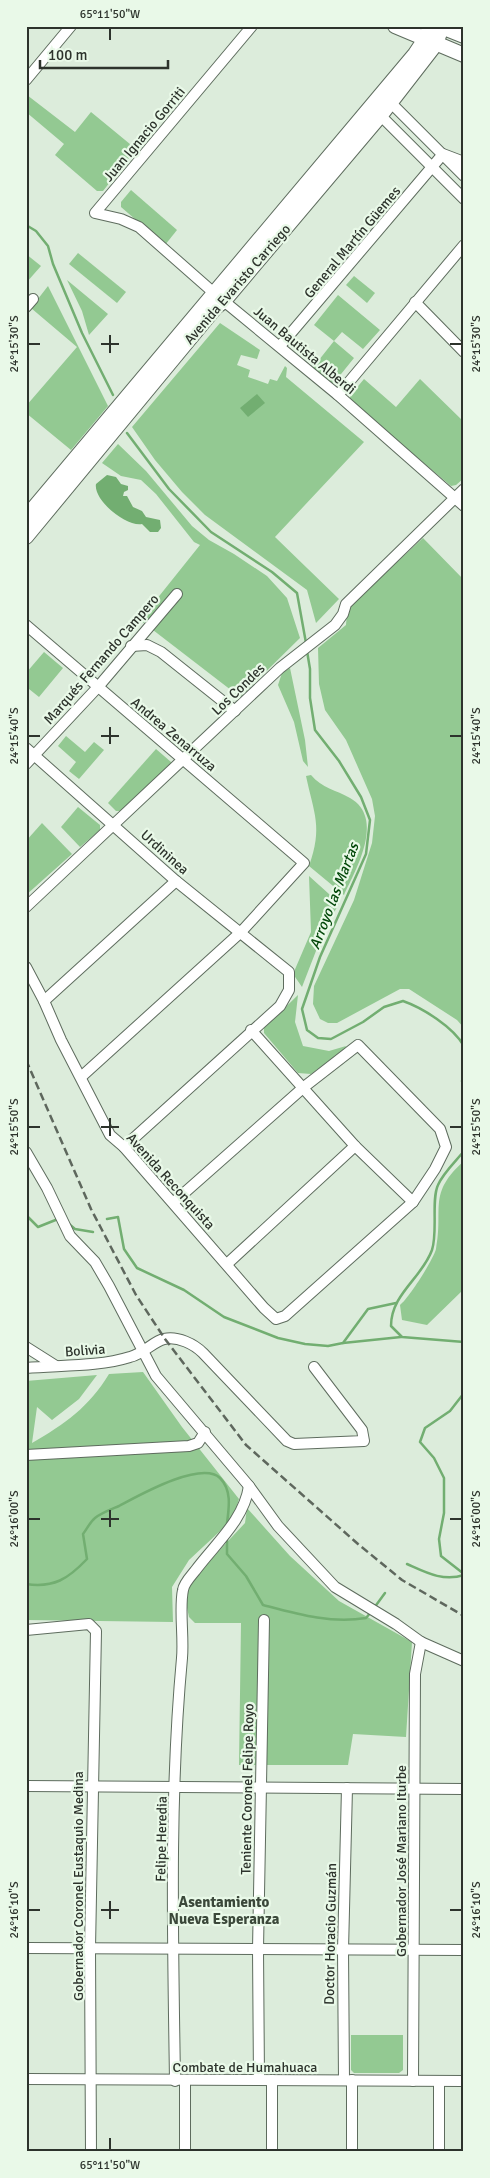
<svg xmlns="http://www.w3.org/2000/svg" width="490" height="2178" font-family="Signika,sans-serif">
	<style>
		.green { fill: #93c992 }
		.water { fill: #72ae71 }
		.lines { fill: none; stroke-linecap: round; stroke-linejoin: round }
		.stream { stroke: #72ae71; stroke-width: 2.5 }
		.street-casing { stroke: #5e6c5e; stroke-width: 12 }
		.secondary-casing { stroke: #5e6c5e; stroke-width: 16 }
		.street { stroke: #fff; stroke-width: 10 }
		.secondary { stroke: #fff; stroke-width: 14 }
		.rail { stroke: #5e675d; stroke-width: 2.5; stroke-dasharray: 8 4; stroke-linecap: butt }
		.ticks { fill: none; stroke: #2d332c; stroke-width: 2 }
		.labels { text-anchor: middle; stroke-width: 4.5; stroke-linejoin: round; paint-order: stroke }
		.street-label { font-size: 14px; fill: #2d332c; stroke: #e9f9e8 }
		.water-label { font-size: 15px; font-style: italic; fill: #03480a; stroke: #e9f9e8 }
		.neighbourhood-label { font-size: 15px; font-weight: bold; fill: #3b483a; stroke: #e9f9e8 }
		.neatline { fill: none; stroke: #2d332c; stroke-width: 2 }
		.ticks-label { font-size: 12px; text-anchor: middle; fill: #2d332c }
	</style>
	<rect width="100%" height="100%" fill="#dcecdb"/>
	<g class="green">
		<path d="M27 95 75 132 91 112 136 149 103 191H97L55 155 64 144 26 112Z"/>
		<path d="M131 190 177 230 165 245 121 207V202Z"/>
		<path d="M78 253 126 292 117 303 69 264Z"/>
		<path d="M26 254 41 266 26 283Z"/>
		<path d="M354 276 375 293 367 303 346 285Z"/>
		<path d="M67 280 108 314 89 335 82 311Z"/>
		<path d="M48 286 108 406 71 450 26 413V406L77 347 31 308Z"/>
		<path d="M338 295 380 330 363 349 342 332 334 341 354 358 333 384 311 370 334 341 314 325Z"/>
		<path d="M220 323 260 350 257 359 241 355 237 365 250 370 248 377 268 384 270 379 277 381 285 366 287 368 286 377 364 442 275 537 339 599 316 623 307 590 205 515 182 492 155 460 132 427Z"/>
		<path d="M364 379 396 407 420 379 464 422V478L456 485 451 486 350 401V396Z"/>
		<path d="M118 444 146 471 192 526 209 540 234 554 267 576 287 598 300 638 240 697 140 620 200 545 194 542 156 494 141 480 121 476 102 463Z"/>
		<path d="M423 538 464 580V1028L457 1020 409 989H400L337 1023H328L320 1019 313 1004 314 986 354 900 372 843 375 816 372 799 346 740 325 710 319 684 318 648 346 625 347 612 352 604Z"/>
		<path d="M44 652 63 668 39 697 29 689 26 691V673Z"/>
		<path d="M290 668 305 740 308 767 303 761 294 722 278 685 282 673Z"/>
		<path d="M66 736 85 752 94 742 104 750 79 779 69 771 76 762 58 746Z"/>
		<path d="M156 749 171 762V767L121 811H116L108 803Z"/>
		<path d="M311 775C322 788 336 790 350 798 385 818 357 868 344 895L309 866C323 827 314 814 306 776Z"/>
		<path d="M78 807 100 825V830L80 847 61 827Z"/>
		<path d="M42 823 72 854 26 895V841Z"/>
		<path d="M309 876 339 903 321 938 302 987 293 974 311 932Z"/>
		<path d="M298 995 295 1022 303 1046 329 1051 346 1046 344 1050 311 1074 298 1073 264 1033V1028Z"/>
		<path d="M464 1161V1289L427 1325 402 1320 400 1305C409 1298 433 1260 436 1249 444 1208 427 1194 464 1161Z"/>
		<path d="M143 1372 182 1427 239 1499 233 1519 189 1560 172 1587 173 1622 26 1620V1381L97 1375 79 1399 52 1420 37 1407 32 1443C65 1424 89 1407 109 1374Z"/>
		<path d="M247 1508 290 1556 339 1601 412 1642 406 1737 353 1734 348 1765H239L241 1623H195L189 1617 183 1589 245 1523Z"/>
		<path d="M351 2035H403V2070L399 2073H354L351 2070Z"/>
	</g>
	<g class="water">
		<path d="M257 394 265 403 248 417 240 408Z"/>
		<path d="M107 475 116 477 121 484 128 486V490L124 492 123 496H127L133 507 142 511 146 517 160 520 161 528 158 532H150L142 524C126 527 93 500 96 484Z"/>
	</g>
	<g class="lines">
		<g class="stream">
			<path d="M26 225 36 231 48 246 53 264 82 333 113 395"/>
			<path d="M127 433 169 489 211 532 272 572 297 593 306 643"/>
			<path d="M307 651 310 669V698L315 730 339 761 361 797 370 820 366 854 320 957 302 1009 307 1030 318 1038 331 1039 363 1022 384 1007 403 1001C423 1008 453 1027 464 1046"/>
			<path d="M464 1073 462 1081 464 1087"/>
			<path d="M464 1151C456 1161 443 1173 438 1185 431 1200 438 1232 432 1250 422 1278 391 1294 391 1326L402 1337 464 1342"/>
			<path d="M26 1215 38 1227 58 1219"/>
			<path d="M107 1219 118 1217 124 1249 137 1268 184 1290 224 1317 278 1338 305 1344 328 1346 343 1343 368 1309 396 1303"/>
			<path d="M69 1224 75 1229 93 1232"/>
			<path d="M343 1343 401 1337"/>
			<path d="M464 1393 450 1411 425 1428 420 1442 434 1458 444 1478V1513L439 1539 441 1556 464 1574"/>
			<path d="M227 1540V1554L246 1576 263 1605C297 1614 331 1624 366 1618L371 1612"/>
			<path d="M407 1564C425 1572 443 1582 464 1575"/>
			<path d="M26 1584C54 1588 68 1579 87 1559L83 1534C87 1529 90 1522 95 1518 101 1513 112 1509 119 1506 138 1496 201 1460 220 1478 232 1490 229 1508 227 1523"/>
			<path d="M374 1608 385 1593"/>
		</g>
		<g class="street-casing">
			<g id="street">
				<path d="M252 26 95 213 121 219 139 227 214 293 338 395 464 506"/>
				<path d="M26 80 71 26"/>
				<path d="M387 99 464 176"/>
				<path d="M377 112 464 199"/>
				<path d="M415 302 464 352"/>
				<path d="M26 307 33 299"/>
				<path d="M280 346 443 154 464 162"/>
				<path d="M338 395 464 245"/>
				<path d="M26 625 304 863 241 932 81 1077"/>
				<path d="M131 646 147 645 161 652 235 711"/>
				<path d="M26 748 176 881 289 972V990L280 1006 124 1147"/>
				<path d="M26 764 98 687 177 594"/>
				<path d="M26 907 280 668 335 625 343 614 346 604 464 489"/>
				<path d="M26 967 44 1001 61 1040 110 1135 124 1147 264 1308 276 1319 285 1316 413 1202 435 1169 446 1147 440 1129 358 1045 304 1087 174 1202"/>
				<path d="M44 1001 176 881"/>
				<path d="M251 1030 355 1146 413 1202"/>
				<path d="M26 1152 47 1188 70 1236 95 1262 109 1286 156 1376 249 1486 278 1526 335 1587 396 1624 421 1642 464 1661"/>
				<path d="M227 1264 355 1146"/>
				<path d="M26 1347 56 1366"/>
				<path d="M26 1368C60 1365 98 1367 130 1357 143 1354 154 1341 164 1339 178 1336 194 1344 203 1353L287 1441 294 1444 364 1441 362 1430 314 1367"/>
				<path d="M26 1455 189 1446 198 1443 205 1432"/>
				<path d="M26 1630 89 1624 96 1631 90 1948 91 2152"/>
				<path d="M26 1786 464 1789"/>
				<path d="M26 1948 464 1950"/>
				<path d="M26 2079 464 2081"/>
				<path d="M259 2080 258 1949 264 1620"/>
				<path d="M344 2080 343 1950 347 1788"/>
				<path d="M352 2080V2152"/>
				<path d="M175 2081C173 1940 169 1798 182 1658 184 1637 179 1608 183 1590 184 1583 191 1576 195 1571 215 1544 244 1520 249 1486"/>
				<path d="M413 2081 415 1674 421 1642"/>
				<path d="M439 2081V2152"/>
				<path d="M185 2152V2080"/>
				<path d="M272 2152V2080"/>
			</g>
		</g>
		<g class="secondary-casing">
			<g id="secondary">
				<path d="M395 26 464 55"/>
				<path d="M439 26 464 36"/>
				<path d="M26 517 415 54 425 39 430 26"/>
				<path d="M26 537 216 307 224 301 381 115 436 44 442 27"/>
			</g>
		</g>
		<use href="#street" class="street"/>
		<use href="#secondary" class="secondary"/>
		<path class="rail" d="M26 1060 91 1209 136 1295 165 1339 246 1445 358 1544 402 1580 464 1616"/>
	</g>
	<path class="ticks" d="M110 28V40M110 335V353M28 344H40M101 344H119M450 344H462M110 727V744M28 736H40M101 736H119M450 736H462M110 1118V1136M28 1127H40M101 1127H119M450 1127H462M110 1510V1527M28 1519H40M101 1519H119M450 1519H462M110 1901V1919M28 1910H40M101 1910H119M450 1910H462M110 2138V2150"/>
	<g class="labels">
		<g class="street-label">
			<text transform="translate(144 134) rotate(-50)" y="5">Juan Ignacio Gorriti</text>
			<text transform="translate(352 242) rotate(-50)" y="5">General Martín Güemes</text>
			<text transform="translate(237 284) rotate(-49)" y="5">Avenida Evaristo Carriego</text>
			<text transform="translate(305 350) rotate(40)" y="5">Juan Bautista Alberdi</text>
			<text transform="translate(101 659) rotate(-49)" y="5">Marqués Fernando Campero</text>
			<text transform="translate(238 689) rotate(-44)" y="5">Los Condes</text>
			<text transform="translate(174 734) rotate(40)" y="5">Andrea Zenarruza</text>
			<text transform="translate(165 852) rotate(42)" y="5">Urdininea</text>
			<text transform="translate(171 1181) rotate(48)" y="5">Avenida Reconquista</text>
			<text transform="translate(85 1350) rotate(-4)" y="5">Bolivia</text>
			<text transform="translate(247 1789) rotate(-89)" y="5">Teniente Coronel Felipe Royo</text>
			<text transform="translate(161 1839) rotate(-89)" y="5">Felipe Heredia</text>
			<text transform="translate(401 1861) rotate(-90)" y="5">Gobernador José Mariano Iturbe</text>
			<text transform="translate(78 1886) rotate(-90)" y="5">Gobernador Coronel Eustaquio Medina</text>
			<text transform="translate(330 1934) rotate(-89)" y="5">Doctor Horacio Guzmán</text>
			<text x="245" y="2072">Combate de Humahuaca</text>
		</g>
		<g class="water-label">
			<text transform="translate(334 896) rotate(-69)" y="5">Arroyo las Martas</text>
		</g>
		<g class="neighbourhood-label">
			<text x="224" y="1907">Asentamiento<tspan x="224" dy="17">Nueva Esperanza</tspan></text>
		</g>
	</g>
	<rect width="490" height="2178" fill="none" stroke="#e9f9e8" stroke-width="55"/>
	<path d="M40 60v8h128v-8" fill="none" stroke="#2d332c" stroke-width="2.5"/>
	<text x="48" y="60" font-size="15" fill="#2d332c" stroke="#e9f9e8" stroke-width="4" paint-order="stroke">100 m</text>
	<rect x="28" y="28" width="434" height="2122" class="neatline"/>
	<g class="ticks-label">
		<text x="110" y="18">65°11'50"W</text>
		<text transform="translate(14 344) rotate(-90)" y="4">24°15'30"S</text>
		<text transform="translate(476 344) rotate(-90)" y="4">24°15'30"S</text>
		<text transform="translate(14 736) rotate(-90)" y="4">24°15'40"S</text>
		<text transform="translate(476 736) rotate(-90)" y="4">24°15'40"S</text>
		<text transform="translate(14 1127) rotate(-90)" y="4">24°15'50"S</text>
		<text transform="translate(476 1127) rotate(-90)" y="4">24°15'50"S</text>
		<text transform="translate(14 1519) rotate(-90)" y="4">24°16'00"S</text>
		<text transform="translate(476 1519) rotate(-90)" y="4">24°16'00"S</text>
		<text transform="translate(14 1910) rotate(-90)" y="4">24°16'10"S</text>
		<text transform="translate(476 1910) rotate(-90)" y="4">24°16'10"S</text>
		<text x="110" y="2169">65°11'50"W</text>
	</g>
</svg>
